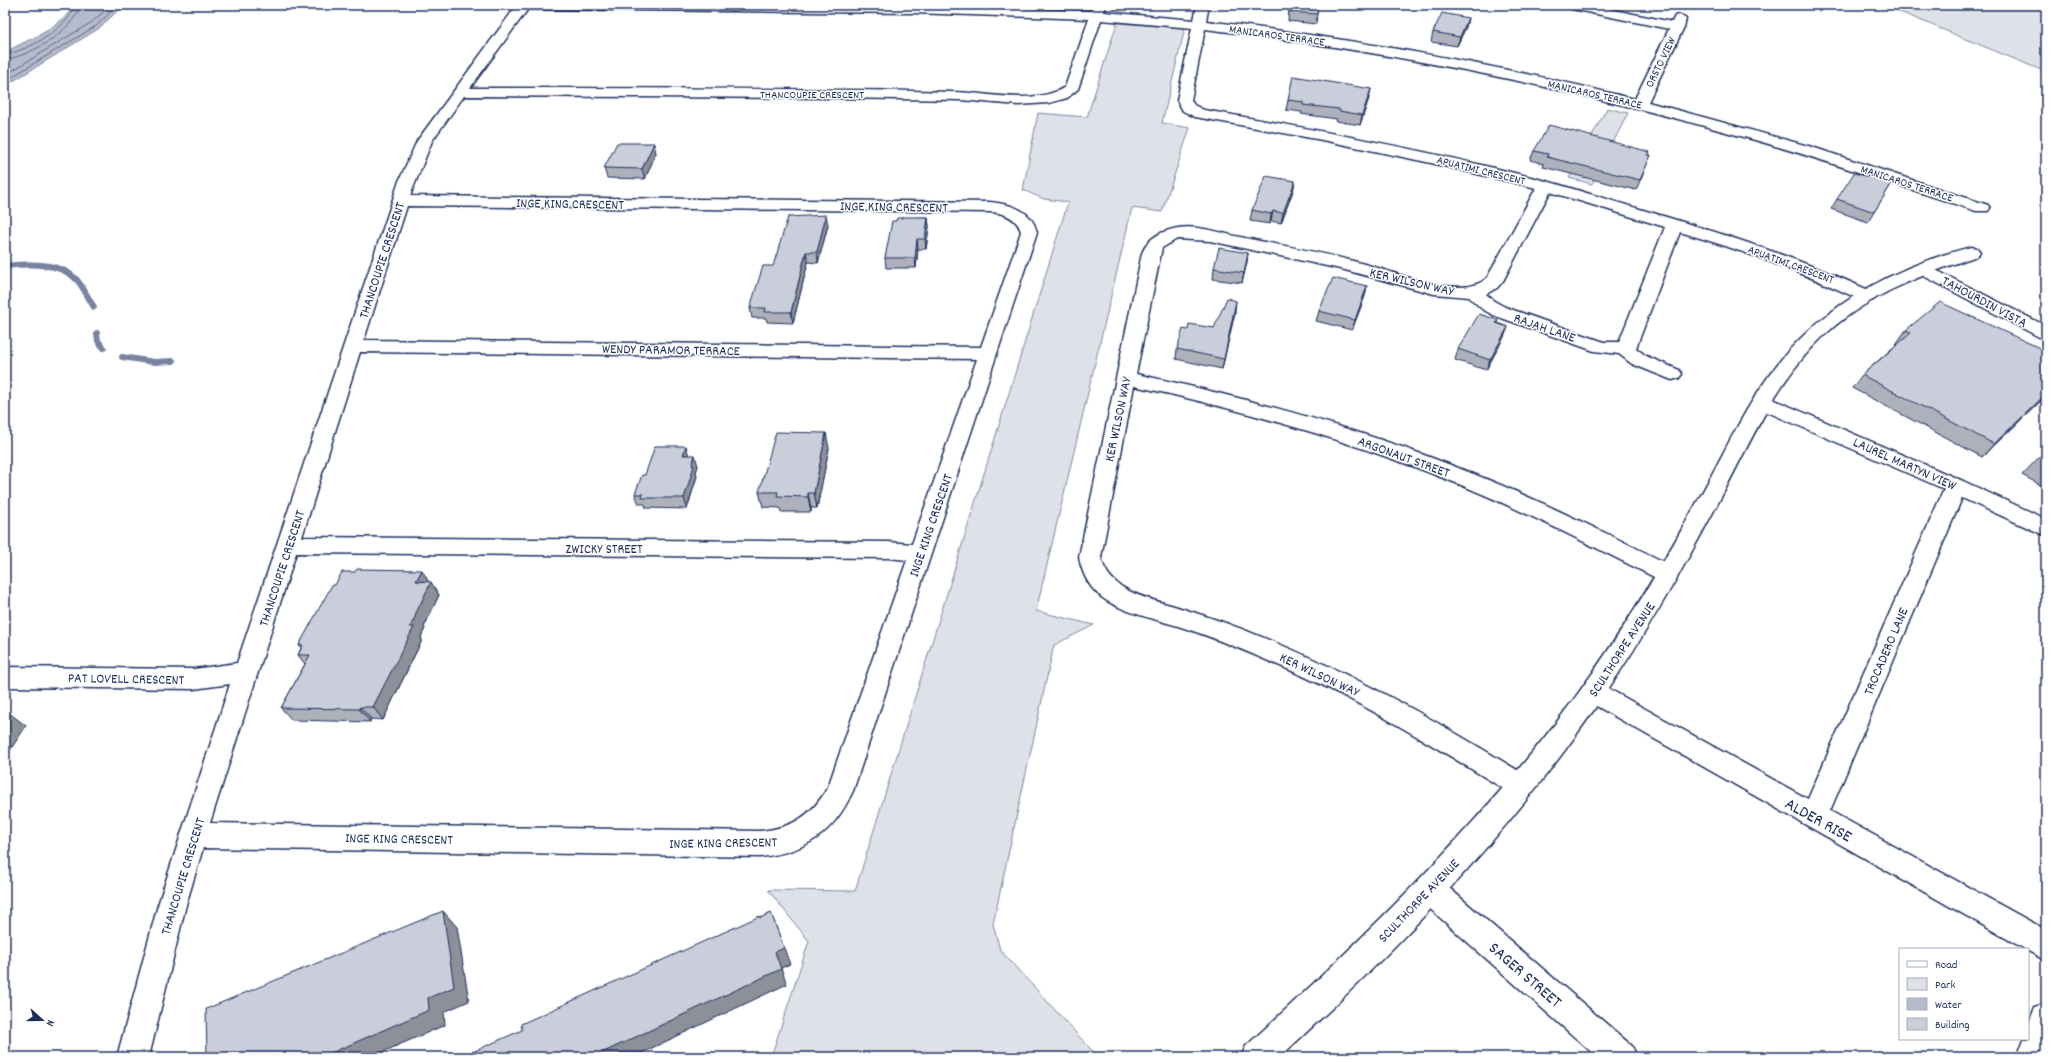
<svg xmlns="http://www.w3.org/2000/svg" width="2051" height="1062" font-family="Dekko,sans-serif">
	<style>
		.green { fill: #dee1e7; stroke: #7c88a2 }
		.water { fill: #b5bbca; stroke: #77839f }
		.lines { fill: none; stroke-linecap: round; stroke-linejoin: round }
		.shore { stroke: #596789; stroke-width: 1 }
		.stream { stroke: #77839f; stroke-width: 6 }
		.street-casing { stroke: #1b2f5e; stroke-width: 3 }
		.secondary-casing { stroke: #1b2f5e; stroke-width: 3 }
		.street { fill: #fff; fill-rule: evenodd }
		.secondary { fill: #fff; fill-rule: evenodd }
		.wall { fill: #aeb1bb; stroke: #1b2f5e }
		.shaded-wall { fill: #8d9099; stroke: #1b2f5e }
		.building { fill: #caceda; stroke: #1b2f5e }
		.labels { text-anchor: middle; stroke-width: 3; stroke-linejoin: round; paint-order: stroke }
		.far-street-label { font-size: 12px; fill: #1b2f5e; stroke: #fff }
		.street-label { font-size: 14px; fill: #1b2f5e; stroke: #fff }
		.near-street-label { font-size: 17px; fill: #1b2f5e; stroke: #fff }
	</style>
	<rect width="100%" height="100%" fill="#fff"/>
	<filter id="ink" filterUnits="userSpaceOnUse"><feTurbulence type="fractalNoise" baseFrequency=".025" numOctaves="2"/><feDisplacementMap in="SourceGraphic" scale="8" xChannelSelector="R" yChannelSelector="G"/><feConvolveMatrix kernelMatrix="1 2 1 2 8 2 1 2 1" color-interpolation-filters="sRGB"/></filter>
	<g filter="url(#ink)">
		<g class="green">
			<path d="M1883 5H2046V72Z"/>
			<path d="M1117 23 1185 28 1162 123 1190 128 1162 212 1132 208 1036 611 1094 625 1054 645 993 924 1000 950 1098 1057H771L809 941 768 890 855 891 1068 202 1044 199 1023 190 1038 113 1087 117Z"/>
			<path d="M1607 108 1628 113 1592 184 1569 178Z"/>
		</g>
		<path class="water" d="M75 5H124L98 29 5 86V52L45 32 63 19Z"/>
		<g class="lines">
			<g class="shore">
				<path d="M5 55C30 49 66 30 76 5"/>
				<path d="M5 60C33 54 71 33 81 5"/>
				<path d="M5 75 92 22 111 5"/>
				<path d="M5 81 96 26 118 5"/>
			</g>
			<g class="stream">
				<path d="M5 266C28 264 60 261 77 280 84 288 88 298 94 307"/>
				<path d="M97 333 98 341 104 348"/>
				<path d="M122 357 154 362 173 361"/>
			</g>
			<g class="street-casing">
				<g id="street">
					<path d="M517 5H904L1091 11 1094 5H1106L1104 12 1194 20 1197 5H1209L1206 21C1351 38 1494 64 1635 99L1669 29 1572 9 1566 5H1590L1672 22 1675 16 1680 15 1686 19 1684 27 1648 102 1812 147 1988 205 1990 208 1988 211H1976C1899 186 1823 159 1744 137 1568 87 1387 51 1205 29L1191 100 1194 105 1204 110C1320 130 1436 152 1550 182 1581 191 1612 201 1643 210 1721 233 1799 258 1873 292L1876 296 1873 300 1867 301 1861 300C1802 272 1742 250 1680 232L1636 348 1646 356 1679 370 1682 374 1679 378 1672 380 1632 364 1619 354 1594 351 1493 315 1482 309 1469 297 1434 294 1345 270 1210 241 1177 239 1162 248 1136 374C1252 399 1366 430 1476 475 1544 502 1610 535 1676 568L1679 574 1676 580 1668 583 1660 580C1594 547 1529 513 1461 485 1355 442 1245 410 1134 386L1101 557C1108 591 1146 598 1174 606 1190 611 1205 616 1220 621 1331 661 1430 716 1530 778L1534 786 1530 794 1521 798 1512 794C1434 746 1356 697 1271 662 1241 649 1210 636 1178 626 1155 619 1129 614 1107 601 1091 591 1082 575 1079 557L1142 253C1149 237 1161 231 1178 228 1198 225 1220 233 1240 237 1283 246 1326 253 1368 265 1397 273 1462 301 1487 278L1536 188 1431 163 1322 140 1195 117 1183 111 1177 100 1192 28 1101 20 1078 89 1067 98 1049 103 1018 105 960 100 835 98 464 96 432 141 410 196 990 202C1011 204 1032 210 1037 232L853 791C834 833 806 852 760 857L203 848 186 905 149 1057H117L158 905 230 684 194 689 5 687V667L194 669 237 663 399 181 417 141ZM528 9 912 13 1089 19 1065 87C1035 106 985 92 952 92 791 88 631 88 470 88ZM1550 192 1665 227 1619 342H1604L1505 307 1494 301 1486 294 1497 288 1503 281ZM407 206 990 212C1004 213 1017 217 1021 232L981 347 364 340ZM360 352 977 359 912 544 888 542 302 537ZM296 553 888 558 907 560 828 787C812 816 792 828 760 831L210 823Z"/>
					<path d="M1924 264 2046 326V339L2039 337 1918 273 1915 269 1918 265Z"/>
					<path d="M1763 395 1963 481 2046 519V536L1962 498 1830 811 2046 930V961L1584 699 1581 692 1584 685 1593 682 1602 685 1808 799 1944 489 1756 407 1753 402 1756 397Z"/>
					<path d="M1430 876 1440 880 1632 1046 1637 1057H1597L1420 900 1416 890 1420 880Z"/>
					<path d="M2046 1003V1057H2017L2024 1039H2028V1026L2035 1007Z"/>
				</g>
			</g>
			<g class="secondary-casing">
				<path id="secondary" d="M1971 247 1977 248 1980 252 1977 256C1924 274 1870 294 1828 332 1776 378 1749 446 1717 505 1676 582 1632 658 1581 728 1495 849 1389 956 1280 1057H1241L1246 1046C1358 944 1466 839 1559 719 1611 652 1655 578 1696 504 1723 456 1745 405 1780 361 1827 303 1899 265 1971 247Z"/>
			</g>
			<use href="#street" class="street"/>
			<use href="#secondary" class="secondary"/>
		</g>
		<g class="wall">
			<path d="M1289 5H1318L1317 14 1316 24 1288 21Z"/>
			<path d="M1468 18 1466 27 1457 46 1431 42 1433 32Z"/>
			<path d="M1371 89 1369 98 1360 125 1336 121 1337 119 1301 114 1302 112 1286 110 1288 100Z"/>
			<path d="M1534 151 1649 155H1651L1636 190 1543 167 1544 164 1530 160Z"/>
			<path d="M656 153 645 179 607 178 604 168Z"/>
			<path d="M1295 181 1293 191 1281 223 1271 221 1270 224 1250 221 1252 210Z"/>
			<path d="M1892 183 1868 222 1831 209 1837 199Z"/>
			<path d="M928 217 929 227 926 249H918L916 268H886L885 258 896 221 902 218Z"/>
			<path d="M828 225 818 263 808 262 793 323 767 322 766 318H752L750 308 773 266Z"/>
			<path d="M1248 253 1242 283 1213 279 1214 268Z"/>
			<path d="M1367 286 1365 296 1352 330 1316 321 1319 311Z"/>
			<path d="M1235 312 1222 369 1176 359 1177 349 1188 330 1214 328Z"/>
			<path d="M1498 320 1497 323 1508 327 1504 337 1486 370 1455 360 1458 349Z"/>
			<path d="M1906 330 2046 351V396L1982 457 1852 388 1862 375 1897 344H1896Z"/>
			<path d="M829 448 817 508H811V512H781L780 508 763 507 759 492Z"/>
			<path d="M2046 450V488L2022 475Z"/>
			<path d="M688 455 698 466 696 472 697 476 687 509 646 508 645 504H639L635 494 645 475Z"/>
			<path d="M429 582 439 595 424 627 425 628 421 637 422 640 383 720 371 719 370 722 292 720 281 708 305 664 298 655 301 648 299 645 335 585Z"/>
		</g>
		<g class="shaded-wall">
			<path d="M1468 18 1466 27 1457 46 1460 37Z"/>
			<path d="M1371 89 1369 98 1360 125 1362 115Z"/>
			<path d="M654 143 656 153 645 179 642 169Z"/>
			<path d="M1295 181 1293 191 1281 223 1283 213Z"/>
			<path d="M1273 211 1271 221 1270 224 1271 214Z"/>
			<path d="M826 215 828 225 818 263 817 252Z"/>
			<path d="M928 217 929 227 926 249 925 239Z"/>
			<path d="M917 239 918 249 916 268 915 258Z"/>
			<path d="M806 252 808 262 793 323 791 312Z"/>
			<path d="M1248 253 1247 263 1242 283Z"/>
			<path d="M1367 286 1365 296 1352 330 1355 320Z"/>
			<path d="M1236 301 1235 312 1222 369 1224 359Z"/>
			<path d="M1508 327 1504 337 1486 370 1490 360Z"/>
			<path d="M2046 394V396L1982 457 1994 444Z"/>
			<path d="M826 433 829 448 817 508 814 493Z"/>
			<path d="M686 446 689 456 683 455Z"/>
			<path d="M695 455 698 466 696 472 697 476 687 509 684 498 692 466Z"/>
			<path d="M808 493 811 508V512L808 497Z"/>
			<path d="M422 570 430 584 431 582 439 595 424 627 425 628 421 637 422 640 383 720 373 707 410 627 415 615 416 581Z"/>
			<path d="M360 707 371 719 370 722 359 709Z"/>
			<path d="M8 712 26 726 5 758V717Z"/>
			<path d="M443 911 457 927 469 1001 444 1012 445 1025 371 1057H322L428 998Z"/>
			<path d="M771 913 790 964 781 968 787 984 633 1057H593L775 952Z"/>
		</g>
		<g class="building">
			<path d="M1290 5H1318L1317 14 1290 12Z"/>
			<path d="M1442 13 1468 18 1460 37 1433 32Z"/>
			<path d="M1293 76 1371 89 1362 115 1339 111V109L1303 105V102L1288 100Z"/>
			<path d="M1549 125 1650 152 1648 155H1651L1640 180 1547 157 1548 154 1534 151Z"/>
			<path d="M617 143H654L642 169 604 168Z"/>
			<path d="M1854 173 1892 183 1874 212 1837 199Z"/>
			<path d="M1266 176 1295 181 1283 213 1273 211 1271 214 1252 210Z"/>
			<path d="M826 215 817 252H806L791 312H765L766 308H750L763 266H773L788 217Z"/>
			<path d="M902 217H928L925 239H917L915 258H885L892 221H896L897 218H902Z"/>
			<path d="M1219 248 1248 253 1244 273 1214 268Z"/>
			<path d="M1333 278 1367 286 1355 320 1319 311Z"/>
			<path d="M1227 298 1236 301 1224 359 1177 349 1183 329 1188 330 1189 324 1214 328Z"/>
			<path d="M1940 302 2046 351V394L1994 444 1862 375 1911 333 1906 330Z"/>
			<path d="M1479 314 1498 320 1496 323 1508 327 1490 360 1458 349Z"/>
			<path d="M776 432 826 433 814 493H808V497L777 496 778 492H759Z"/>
			<path d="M655 446H686L683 455H695L692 466H694L684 498H642L643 494H635L642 475H645Z"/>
			<path d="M2046 450V458L2041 455Z"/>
			<path d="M357 569 422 570 416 581 431 582 415 615H416L410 627H414L373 707H360L359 709 281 708 310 655H298L303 645H299L332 585H335L342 572H355Z"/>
			<path d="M5 712H8L5 717Z"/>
			<path d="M443 911 454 987 428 998 429 1010 322 1057H207L206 1009Z"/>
			<path d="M771 913 784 948 775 952 781 969 593 1057H461L522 1030 521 1024 760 916V918Z"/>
		</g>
	</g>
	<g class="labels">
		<g class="far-street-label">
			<text transform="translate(1277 35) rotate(8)" y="4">MANICAROS TERRACE</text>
			<text transform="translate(1660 62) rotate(-64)" y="4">ORSTO VIEW</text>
			<text x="812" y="98">THANCOUPIE CRESCENT</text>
			<text transform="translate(1595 94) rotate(13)" y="4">MANICAROS TERRACE</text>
			<text transform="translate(1481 170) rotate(14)" y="4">APUATIMI CRESCENT</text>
			<text transform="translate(1907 183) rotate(18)" y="4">MANICAROS TERRACE</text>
			<text transform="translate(1791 264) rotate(20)" y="4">APUATIMI CRESCENT</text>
		</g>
		<g class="street-label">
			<text transform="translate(570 203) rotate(1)" y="5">INGE KING CRESCENT</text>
			<text transform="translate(894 206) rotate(1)" y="5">INGE KING CRESCENT</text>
			<text transform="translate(381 260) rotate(-72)" y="5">THANCOUPIE CRESCENT</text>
			<text transform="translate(1412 281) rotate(13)" y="5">KER WILSON WAY</text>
			<text transform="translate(1985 301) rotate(28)" y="5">TAHOURDIN VISTA</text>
			<text transform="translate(1545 327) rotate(19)" y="5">RAJAH LANE</text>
			<text transform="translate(671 349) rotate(1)" y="5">WENDY PARAMOR TERRACE</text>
			<text transform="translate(1117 419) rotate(-78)" y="5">KER WILSON WAY</text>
			<text transform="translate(1404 456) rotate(20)" y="5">ARGONAUT STREET</text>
			<text transform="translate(1905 463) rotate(24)" y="5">LAUREL MARTYN VIEW</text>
			<text transform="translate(930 525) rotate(-71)" y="5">INGE KING CRESCENT</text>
			<text x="604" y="553">ZWICKY STREET</text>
			<text transform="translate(281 568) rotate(-72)" y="5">THANCOUPIE CRESCENT</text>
			<text transform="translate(1621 649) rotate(-57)" y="5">SCULTHORPE AVENUE</text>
			<text transform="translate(1885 651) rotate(-67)" y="5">TROCADERO LANE</text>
			<text transform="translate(1320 674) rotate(25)" y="5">KER WILSON WAY</text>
			<text transform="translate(126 678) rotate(1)" y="5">PAT LOVELL CRESCENT</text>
			<text transform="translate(399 838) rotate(1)" y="5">INGE KING CRESCENT</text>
			<text transform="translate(723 842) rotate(-1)" y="5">INGE KING CRESCENT</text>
			<text transform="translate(182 876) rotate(-73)" y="5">THANCOUPIE CRESCENT</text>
			<text transform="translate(1418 900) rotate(-46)" y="5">SCULTHORPE AVENUE</text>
		</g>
		<g class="near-street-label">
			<text transform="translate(1819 819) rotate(29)" y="6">ALDER RISE</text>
			<text transform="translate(1526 974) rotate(41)" y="6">SAGER STREET</text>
		</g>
	</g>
	<rect width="2051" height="1062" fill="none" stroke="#fff" stroke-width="20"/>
	<rect x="10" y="10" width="2031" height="1042" fill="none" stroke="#1b2f5e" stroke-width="1.5" filter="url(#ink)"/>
	<rect x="1899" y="948" width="130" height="92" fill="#ffffff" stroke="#a4acbf"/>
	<rect x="1907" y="961" width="20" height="6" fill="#ffffff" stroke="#a4acbf"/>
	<text x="1935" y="968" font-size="12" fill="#1b2f5e">Road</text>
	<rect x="1907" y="978" width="20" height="12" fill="#dee1e7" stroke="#a4acbf"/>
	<text x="1935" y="988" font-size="12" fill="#1b2f5e">Park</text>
	<rect x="1907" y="998" width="20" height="12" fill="#b5bbca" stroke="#a4acbf"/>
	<text x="1935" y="1008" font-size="12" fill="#1b2f5e">Water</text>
	<rect x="1907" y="1018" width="20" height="12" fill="#caceda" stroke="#a4acbf"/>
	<text x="1935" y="1028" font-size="12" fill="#1b2f5e">Building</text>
	<g transform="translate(42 1020) rotate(111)" stroke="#ffffff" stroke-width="3" paint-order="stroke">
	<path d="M0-3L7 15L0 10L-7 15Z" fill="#1b2f5e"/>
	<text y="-6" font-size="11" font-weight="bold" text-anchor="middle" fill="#1b2f5e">N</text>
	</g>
</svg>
